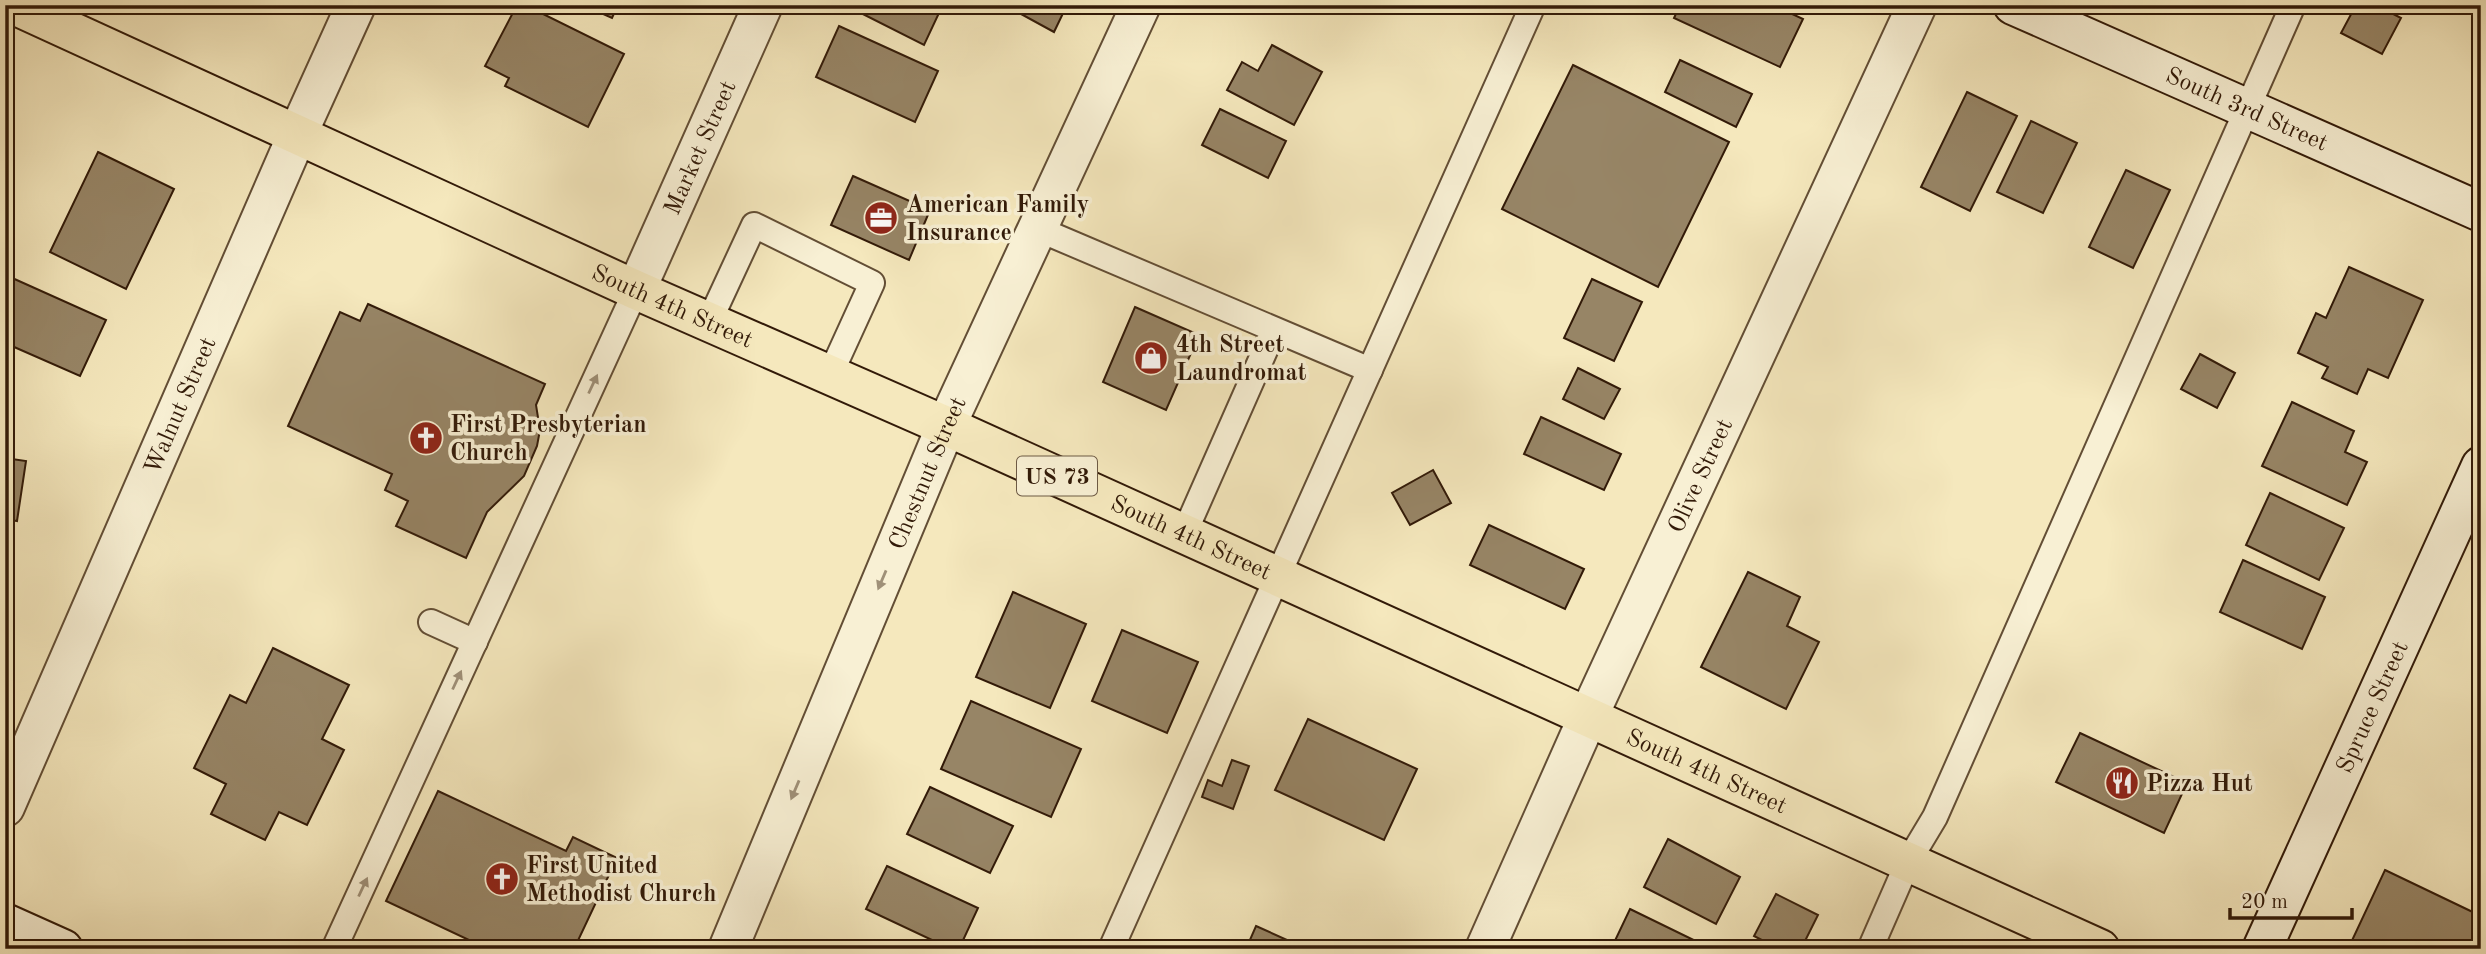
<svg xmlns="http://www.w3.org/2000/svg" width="2486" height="954" font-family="'Old Standard TT',serif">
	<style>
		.building { fill: #978566; stroke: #321a08; stroke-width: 2 }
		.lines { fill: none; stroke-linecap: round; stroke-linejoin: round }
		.lane-casing { stroke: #634e35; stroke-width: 28 }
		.street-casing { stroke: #634e35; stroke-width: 42 }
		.secondary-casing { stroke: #321a08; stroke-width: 42 }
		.highway-casing { stroke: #321a08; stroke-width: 42 }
		.lane { stroke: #f8f0d4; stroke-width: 24 }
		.street { stroke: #f8f0d4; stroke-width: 38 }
		.secondary { stroke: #f8f0d4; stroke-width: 38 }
		.highway { stroke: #f5e8bd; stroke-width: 38 }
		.oneway { fill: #9f9078 }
		.labels { text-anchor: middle; stroke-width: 7; stroke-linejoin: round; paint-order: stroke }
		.shield { fill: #f8f0d4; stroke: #6d5a45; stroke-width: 2 }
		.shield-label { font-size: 23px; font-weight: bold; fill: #321a08 }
		.street-label { font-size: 24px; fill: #321a08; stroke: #f8f0d4 }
		.poi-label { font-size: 24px; font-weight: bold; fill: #321a08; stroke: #f8f0d4; text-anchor: start }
	</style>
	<rect width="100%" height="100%" fill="#f5e8bd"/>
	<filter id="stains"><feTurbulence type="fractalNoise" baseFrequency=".00286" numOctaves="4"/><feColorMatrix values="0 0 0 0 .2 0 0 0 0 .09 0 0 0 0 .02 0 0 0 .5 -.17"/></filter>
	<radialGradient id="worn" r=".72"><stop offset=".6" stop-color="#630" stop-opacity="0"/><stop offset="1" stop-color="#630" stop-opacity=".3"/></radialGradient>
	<g class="building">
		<path d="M517 5H525L624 54 588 127 505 86 509 78 485 66Z"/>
		<path d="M583 5H618L612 18Z"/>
		<path d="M845 5H922L939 13 924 45Z"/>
		<path d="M1025 5H1067L1054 32 1021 14Z"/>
		<path d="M1680 5H1773L1803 19 1780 67 1674 18Z"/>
		<path d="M2356 5H2376L2401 18 2382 54 2341 33Z"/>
		<path d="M839 26 938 71 915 122 816 77Z"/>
		<path d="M1272 45 1322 72 1294 125 1227 90 1242 62 1258 71Z"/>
		<path d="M1680 60 1752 94 1736 127 1665 92Z"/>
		<path d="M1573 65 1729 142 1658 287 1502 209Z"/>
		<path d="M1967 92 2017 116 1970 211 1921 187Z"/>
		<path d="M1220 109 1286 141 1268 178 1202 145Z"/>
		<path d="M2031 121 2077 143 2043 213 1997 192Z"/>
		<path d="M98 152 174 189 126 289 50 252Z"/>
		<path d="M2126 170 2170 190 2133 268 2089 247Z"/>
		<path d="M853 176 930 210 909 260 831 225Z"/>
		<path d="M2349 267 2423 300 2388 378 2368 369 2357 394 2322 378 2328 367 2298 353 2316 313 2326 318Z"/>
		<path d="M10 277 106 320 80 376 5 343V286Z"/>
		<path d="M1592 279 1642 302 1614 361 1564 338Z"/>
		<path d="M368 304 545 384 536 405 540 430 537 446 524 476 487 512 466 558 396 526 408 501 385 490 392 474 288 426 340 312 360 321Z"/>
		<path d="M1135 307 1199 335 1166 410 1103 382Z"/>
		<path d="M2200 354 2235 373 2217 408 2181 389Z"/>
		<path d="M1578 368 1620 389 1604 419 1563 399Z"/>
		<path d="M2292 402 2354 431 2345 452 2367 462 2347 505 2262 466Z"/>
		<path d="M1541 417 1621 454 1604 490 1524 454Z"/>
		<path d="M5 458 26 461 17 521 5 519Z"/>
		<path d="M1433 470 1451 503 1410 525 1392 493Z"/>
		<path d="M2270 493 2344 528 2319 580 2246 545Z"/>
		<path d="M1489 525 1584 569 1565 609 1470 565Z"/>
		<path d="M2243 560 2325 597 2302 649 2220 612Z"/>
		<path d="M1748 572 1800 597 1787 626 1819 642 1786 709 1701 667Z"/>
		<path d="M1013 592 1086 624 1050 708 976 677Z"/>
		<path d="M1122 630 1198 662 1167 733 1092 701Z"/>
		<path d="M273 648 349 685 322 739 344 750 307 825 279 812 265 840 211 814 226 784 194 768 230 695 246 703Z"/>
		<path d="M971 701 1081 749 1051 817 941 769Z"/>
		<path d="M1308 719 1417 769 1384 840 1275 790Z"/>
		<path d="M2080 733 2187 783 2164 833 2056 782Z"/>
		<path d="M1232 760 1249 766 1233 809 1202 797 1208 780 1222 786Z"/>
		<path d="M930 787 1013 826 990 873 907 834Z"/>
		<path d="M438 791 566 851 573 837 617 858 574 949H488L386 901Z"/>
		<path d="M1668 839 1740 877 1716 924 1644 887Z"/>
		<path d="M887 866 978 908 959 949H951L866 909Z"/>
		<path d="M2385 870 2481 916V942L2477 949H2348Z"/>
		<path d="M1776 894 1818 915 1801 949H1779L1754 936Z"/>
		<path d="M1630 909 1708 947 1707 949H1611Z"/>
		<path d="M1256 926 1307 949H1246Z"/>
	</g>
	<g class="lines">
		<g class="lane-casing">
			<g id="lane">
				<path d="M1038 229 1370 370"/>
				<path d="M709 322 754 225 872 283 830 375"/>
				<path d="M1184 534 1274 330"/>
				<path d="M431 622 475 642"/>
				<path d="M334 949 636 290"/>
				<path d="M1111 949 1533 5"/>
				<path d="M1870 949 1908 862 1935 817 2293 5"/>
			</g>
		</g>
		<g class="street-casing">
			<g id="street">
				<path id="s1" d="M636 290 763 5"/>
				<path id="s2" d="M5 807 298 133 356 5"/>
				<path id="s3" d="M728 949 946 426 1141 5"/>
				<path id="s4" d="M1485 949 1588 717 1917 5"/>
			</g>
		</g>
		<g class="secondary-casing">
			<g id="secondary">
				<path id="s5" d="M2013 5 2481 212"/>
				<path d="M5 923 63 949"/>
				<path id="s6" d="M2262 949 2481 466"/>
			</g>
		</g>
		<g class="highway-casing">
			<g id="highway">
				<path id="s7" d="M14 5 636 290 946 426 2100 949"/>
			</g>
		</g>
		<use href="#lane" class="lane"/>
		<use href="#street" class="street"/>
		<use href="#secondary" class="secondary"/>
		<use href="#highway" class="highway"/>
	</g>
	<defs><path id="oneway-solid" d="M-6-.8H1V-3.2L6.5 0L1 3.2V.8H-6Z" transform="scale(1.75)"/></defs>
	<g class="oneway">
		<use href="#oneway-solid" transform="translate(593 384) rotate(-65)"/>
		<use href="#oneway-solid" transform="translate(882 580) rotate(113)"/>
		<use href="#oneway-solid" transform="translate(457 680) rotate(-65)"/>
		<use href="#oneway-solid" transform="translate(795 790) rotate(113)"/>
		<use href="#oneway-solid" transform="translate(363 887) rotate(-65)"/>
	</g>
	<defs>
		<g id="office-disc" transform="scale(1.75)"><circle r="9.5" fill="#8f2418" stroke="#f8f0d4"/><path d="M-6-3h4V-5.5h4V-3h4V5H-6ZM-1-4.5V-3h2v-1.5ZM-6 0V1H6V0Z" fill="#fff"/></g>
		<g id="shop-disc" transform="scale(1.75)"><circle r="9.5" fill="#8f2418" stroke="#f8f0d4"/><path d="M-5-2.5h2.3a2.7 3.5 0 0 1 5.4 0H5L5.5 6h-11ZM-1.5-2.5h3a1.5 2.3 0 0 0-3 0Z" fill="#fff"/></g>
		<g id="church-disc" transform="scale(1.75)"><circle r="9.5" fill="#8f2418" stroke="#f8f0d4"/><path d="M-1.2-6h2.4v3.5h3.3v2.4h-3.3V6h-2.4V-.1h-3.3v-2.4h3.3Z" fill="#fff"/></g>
		<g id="restaurant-disc" transform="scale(1.75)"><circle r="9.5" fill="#8f2418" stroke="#f8f0d4"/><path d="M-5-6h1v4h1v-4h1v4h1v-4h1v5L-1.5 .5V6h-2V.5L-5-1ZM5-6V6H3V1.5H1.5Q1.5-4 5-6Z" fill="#fff"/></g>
	</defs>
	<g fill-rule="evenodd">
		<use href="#office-disc" x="881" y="218"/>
		<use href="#shop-disc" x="1151" y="358"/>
		<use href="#church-disc" x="426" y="438"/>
		<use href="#restaurant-disc" x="2122" y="783"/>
		<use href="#church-disc" x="502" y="879"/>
	</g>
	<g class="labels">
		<rect class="shield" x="1017" y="456.5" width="80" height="39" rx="5"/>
		<g class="shield-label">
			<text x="1057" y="484">US 73</text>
		</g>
		<g class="street-label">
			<text dy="8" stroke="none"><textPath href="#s5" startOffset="256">South 3rd Street</textPath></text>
			<text dy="8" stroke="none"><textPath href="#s1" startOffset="156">Market Street</textPath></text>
			<text dy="8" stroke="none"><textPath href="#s7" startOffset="724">South 4th Street</textPath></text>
			<text dy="8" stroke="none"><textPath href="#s2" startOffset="438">Walnut Street</textPath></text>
			<text dy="8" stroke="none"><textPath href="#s3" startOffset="516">Chestnut Street</textPath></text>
			<text dy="8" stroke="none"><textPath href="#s4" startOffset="520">Olive Street</textPath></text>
			<text dy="8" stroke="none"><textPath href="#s7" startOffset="1292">South 4th Street</textPath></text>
			<text dy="8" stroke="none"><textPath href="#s6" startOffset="266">Spruce Street</textPath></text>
			<text dy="8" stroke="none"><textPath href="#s7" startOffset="1858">South 4th Street</textPath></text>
		</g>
		<g class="poi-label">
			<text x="906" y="212">American Family<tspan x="906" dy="28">Insurance</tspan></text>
			<text x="1176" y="352">4th Street<tspan x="1176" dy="28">Laundromat</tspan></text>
			<text x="450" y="432">First Presbyterian<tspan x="450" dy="28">Church</tspan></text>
			<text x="2146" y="791">Pizza Hut</text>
			<text x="526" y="873">First United<tspan x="526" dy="28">Methodist Church</tspan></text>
		</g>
	</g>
	<rect width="2486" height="954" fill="none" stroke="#f5e8bd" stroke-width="28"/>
	<rect x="7" y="7" width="2472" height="940" fill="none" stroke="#321a08" stroke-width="3.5"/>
	<rect x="14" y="14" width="2458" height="926" fill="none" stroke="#321a08" stroke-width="2"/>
	<path d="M2230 908v10h122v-10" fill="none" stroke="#321a08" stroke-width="3.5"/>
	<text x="2241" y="908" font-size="21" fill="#321a08" stroke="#f8f0d4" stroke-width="5" paint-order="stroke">20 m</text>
	<rect width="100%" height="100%" filter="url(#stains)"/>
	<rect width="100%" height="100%" fill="url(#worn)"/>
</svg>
